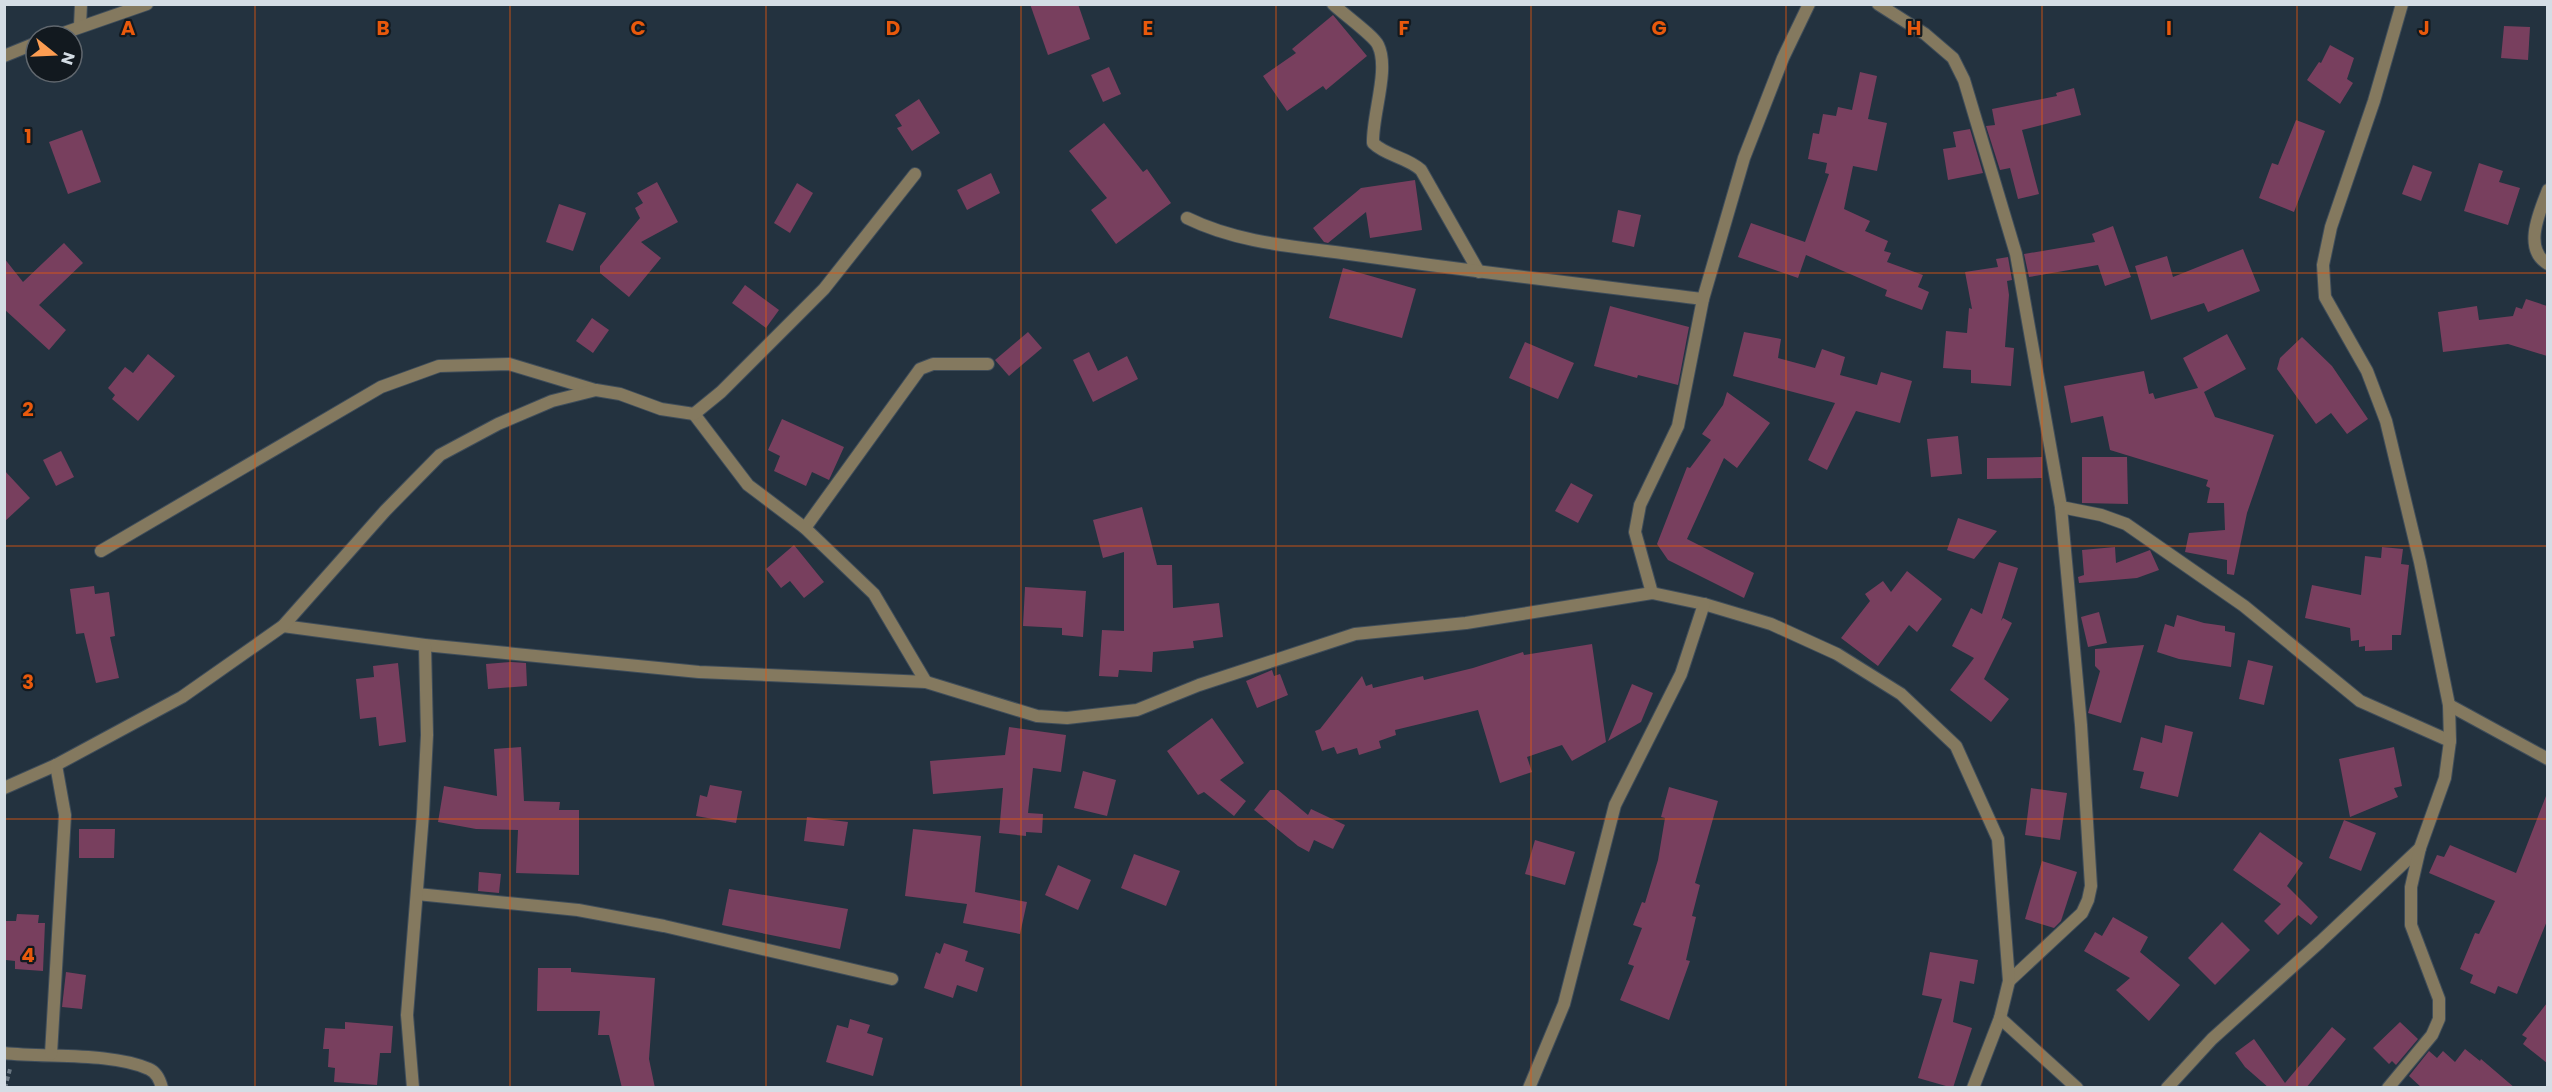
<svg xmlns="http://www.w3.org/2000/svg" width="2552" height="1092" font-family="Poppins,sans-serif">
	<style>
		.building { fill: #783f5e }
		.lines { fill: none; stroke-linecap: round; stroke-linejoin: round }
		.street-casing { stroke: #3f4d5a; stroke-width: 14 }
		.path { stroke: #697681; stroke-width: 4; stroke-dasharray: 4.5 3; stroke-linecap: butt }
		.street { stroke: #84795f; stroke-width: 12 }
		.grid { fill: none; stroke: #e8590c; stroke-width: 1.5; stroke-opacity: 0.55 }
		.grid-label { font-size: 20px; text-anchor: middle; font-weight: bold; fill: #e8590c; stroke: #12191f; stroke-width: 4.5; stroke-linejoin: round; paint-order: stroke }
	</style>
	<rect width="100%" height="100%" fill="#23323f"/>
	<g class="building">
		<path d="M1030 4H1078L1090 39 1048 55Z"/>
		<path d="M1333 15 1367 56 1326 90 1323 86 1287 111 1263 76 1296 53 1292 49Z"/>
		<path d="M2504 26 2530 27 2528 60 2501 58Z"/>
		<path d="M2330 45 2354 58 2347 79 2353 83 2340 104 2307 80 2319 62 2321 63Z"/>
		<path d="M1109 67 1121 94 1103 102 1091 75Z"/>
		<path d="M1860 72 1877 76 1868 119 1887 123 1877 171 1853 166 1844 209 1870 221 1865 231 1888 241 1884 251 1891 253 1887 262 1923 275 1918 287 1929 292 1922 310 1885 296 1887 290 1806 255 1798 278 1738 257 1751 223 1805 242 1829 174 1825 173 1827 163 1808 159 1813 133 1819 134 1823 114 1836 116 1838 107 1852 110Z"/>
		<path d="M2074 88 2081 115 2022 130 2039 194 2018 199 2010 168 2000 170 1986 126 1995 125 1992 109 2057 96 2056 93Z"/>
		<path d="M919 99 940 133 912 151 897 128 902 126 895 115Z"/>
		<path d="M2296 120 2325 131 2294 212 2259 198 2272 163 2278 165Z"/>
		<path d="M1104 123 1143 172 1147 169 1171 203 1116 244 1091 210 1107 198 1069 151Z"/>
		<path d="M1970 129 1983 173 1948 180 1943 149 1956 147 1953 132Z"/>
		<path d="M82 130 101 182 68 194 49 142Z"/>
		<path d="M2479 163 2503 171 2499 182 2520 188 2508 225 2464 211Z"/>
		<path d="M2413 165 2432 172 2421 201 2402 194Z"/>
		<path d="M991 173 1000 193 967 210 957 190Z"/>
		<path d="M1415 180 1422 230 1370 238 1366 212 1328 243 1324 242 1313 228 1361 188Z"/>
		<path d="M657 182 678 222 641 242 661 258 629 297 600 273V266L640 218 635 208 643 203 637 193Z"/>
		<path d="M797 183 813 193 790 233 774 223Z"/>
		<path d="M559 204 586 213 573 251 546 242Z"/>
		<path d="M1618 210 1641 215 1634 247 1612 242Z"/>
		<path d="M2113 226 2131 277 2105 286 2098 265 2029 277 2024 254 2095 242 2092 234Z"/>
		<path d="M64 243 83 263 39 305 66 330 49 350 4 309V258L23 282Z"/>
		<path d="M2243 249 2260 291 2208 312 2204 303 2151 320 2135 266 2167 256 2173 277Z"/>
		<path d="M2008 257 2012 280 2007 281 2009 295 2005 347 2014 348 2011 386 1971 383V370L1943 368 1946 331 1967 333 1969 308 1972 309 1965 272 1998 267 1996 259Z"/>
		<path d="M1343 268 1416 289 1402 338 1329 318Z"/>
		<path d="M745 285 779 310 766 328 732 303Z"/>
		<path d="M2526 299 2547 306V356L2508 344 2443 352 2438 312 2477 306 2479 320 2513 316 2516 307 2522 309Z"/>
		<path d="M1610 306 1689 327 1678 385 1638 375 1637 378 1594 366Z"/>
		<path d="M592 318 609 330 593 353 576 341Z"/>
		<path d="M1028 332 1042 348 1009 376 995 360Z"/>
		<path d="M1744 332 1781 339 1778 358 1815 368 1822 349 1845 357 1840 375 1877 385 1881 372 1912 381 1900 423 1856 411 1827 470 1808 460 1835 403 1733 376Z"/>
		<path d="M2227 334 2246 369 2204 392 2215 417 2274 435 2247 513 2234 575 2227 574V560L2185 552 2189 533 2225 530 2224 503H2207L2210 488 2206 486 2208 480 2110 450 2103 416 2071 423 2064 386 2144 371 2149 394 2153 393 2155 399 2198 388 2183 358Z"/>
		<path d="M2302 337 2332 366 2368 419 2347 434 2331 413 2316 424 2277 369 2280 358Z"/>
		<path d="M1525 342 1574 363 1558 399 1509 378Z"/>
		<path d="M1089 352 1098 371 1127 356 1138 379 1093 402 1073 360Z"/>
		<path d="M148 354 175 376 138 421 112 399 115 395 108 388 125 367 133 373Z"/>
		<path d="M1727 392 1770 423 1737 468 1724 458 1687 539 1754 573 1744 598 1668 560 1657 544 1687 467 1690 468 1711 440 1702 434 1723 405Z"/>
		<path d="M782 419 844 447 829 480 812 472 806 486 774 471 780 456 768 450Z"/>
		<path d="M1958 436 1962 474 1931 477 1927 439Z"/>
		<path d="M61 451 74 477 56 486 43 460Z"/>
		<path d="M2042 457V478L1987 479V458Z"/>
		<path d="M2082 457H2127L2128 504 2082 503Z"/>
		<path d="M4 470 30 498 4 522Z"/>
		<path d="M1571 483 1593 495 1578 523 1555 511Z"/>
		<path d="M1142 507 1157 565H1172L1173 608 1219 603 1223 637 1193 641 1194 648 1153 652 1152 672 1119 670 1118 677 1099 676 1102 630 1124 631V552L1103 558 1093 520Z"/>
		<path d="M1958 518 1997 531 1974 559 1947 550Z"/>
		<path d="M794 545 824 582 804 598 790 581 781 588 766 569Z"/>
		<path d="M2115 547 2116 563 2150 550 2159 570 2137 578 2079 583 2078 577 2084 575 2082 550Z"/>
		<path d="M2382 547 2403 549 2401 564 2409 565 2401 635H2392V650L2365 651V646L2359 647V640L2351 641 2350 628 2305 618 2312 585 2361 595 2365 556 2381 558Z"/>
		<path d="M1999 562 2018 568 2001 621 2003 618 2012 623 1984 679 2009 699 1991 722 1950 690 1974 658 1952 646 1971 608 1982 614Z"/>
		<path d="M1907 571 1942 599 1917 632 1909 625 1878 666 1841 638 1870 601 1865 594 1883 581 1891 592Z"/>
		<path d="M94 586 95 594 109 592 115 636 110 637 119 678 96 683 84 633 76 634 70 589Z"/>
		<path d="M1025 587 1086 591 1083 637 1062 635V628L1023 626Z"/>
		<path d="M2099 612 2107 643 2088 647 2081 617Z"/>
		<path d="M2177 615 2204 623 2225 626V631L2235 633 2231 667 2179 659 2157 652 2165 624 2174 627Z"/>
		<path d="M1592 644 1606 742 1572 761 1562 745 1527 757 1532 772 1500 783 1478 710 1395 730 1396 735 1379 741 1381 748 1359 755 1357 748 1337 754 1334 747 1322 751 1315 731 1320 729 1362 676 1366 686 1372 684 1373 688 1423 676 1424 680 1473 668 1523 652 1524 655Z"/>
		<path d="M2144 645 2121 723 2088 713 2100 671 2095 666V649Z"/>
		<path d="M2248 660 2273 666 2264 705 2239 699Z"/>
		<path d="M511 662 526 663 527 686 488 689 486 664Z"/>
		<path d="M398 663 406 742 379 746 376 717 360 719 356 679 374 677 373 666Z"/>
		<path d="M1272 670 1274 676 1280 674 1288 695 1257 708 1246 681Z"/>
		<path d="M1632 684 1653 693 1641 722 1608 741Z"/>
		<path d="M1212 718 1244 763 1220 780 1246 801 1234 816 1204 792 1198 795 1167 751Z"/>
		<path d="M2165 725 2193 732 2178 797 2140 788 2144 772 2133 770 2141 737 2162 743Z"/>
		<path d="M1009 727 1066 735 1061 772 1033 768 1028 813 1043 814 1042 833 1026 832V836L999 833 1003 788 933 794 930 761 1005 755Z"/>
		<path d="M521 747 524 801 560 802 559 810H579V875L516 873 518 830 476 829 438 822 444 786 497 796 494 749Z"/>
		<path d="M2394 747 2402 786 2394 788 2398 797 2350 817 2339 759Z"/>
		<path d="M1083 771 1116 780 1107 816 1074 808Z"/>
		<path d="M710 785 742 791 736 823 696 816 700 795 707 797Z"/>
		<path d="M1669 787 1718 801 1695 883 1700 885 1692 916 1696 917 1686 960 1690 961 1669 1020 1620 1000 1634 966 1628 964 1642 928 1633 925 1642 902 1645 903 1658 860 1665 818 1661 817Z"/>
		<path d="M2031 788 2067 793 2060 840 2025 835Z"/>
		<path d="M1270 790H1278L1308 815 1311 809 1345 825 1333 849 1314 840 1309 852 1298 846 1254 810Z"/>
		<path d="M2546 796 2547 921 2517 994 2498 986 2495 994 2470 983 2473 975 2460 969 2475 933 2479 934 2495 901 2429 873 2437 855 2444 857 2450 845 2516 873Z"/>
		<path d="M807 817 848 822 844 846 804 841Z"/>
		<path d="M2344 820 2376 833 2361 871 2329 858Z"/>
		<path d="M79 829H115L114 858H79Z"/>
		<path d="M913 829 981 836 975 892 1027 902 1020 934 963 923 967 904 905 896Z"/>
		<path d="M2260 832 2303 863 2287 886 2318 917 2311 925 2298 915 2278 935 2264 921 2281 904 2233 870Z"/>
		<path d="M1535 840 1575 852 1565 885 1525 874Z"/>
		<path d="M1134 854 1180 871 1166 906 1121 888Z"/>
		<path d="M2042 861 2077 872 2061 921 2054 928 2025 919Z"/>
		<path d="M1058 865 1091 880 1078 910 1045 895Z"/>
		<path d="M479 872 501 874 499 893 478 891Z"/>
		<path d="M729 889 848 909 840 949 722 925Z"/>
		<path d="M17 914 39 915 38 923H45L43 971 15 969V961L6 960 5 921H16Z"/>
		<path d="M2113 917 2148 937 2140 952 2180 985 2149 1021 2116 990 2130 978 2084 951 2095 932 2102 936Z"/>
		<path d="M2222 922 2250 950 2215 985 2188 958Z"/>
		<path d="M944 943 968 951 965 961 984 968 977 992 957 985 953 998 924 988 936 952 940 954Z"/>
		<path d="M1930 952 1978 960 1974 984 1960 981 1953 1022 1972 1028 1953 1088 1918 1078 1942 999 1922 995Z"/>
		<path d="M538 968H571V972L655 978 649 1059 655 1088H622L609 1035H598L600 1011H537Z"/>
		<path d="M66 972 86 975 82 1009 62 1007Z"/>
		<path d="M2547 1003V1063L2523 1044 2527 1038 2522 1035Z"/>
		<path d="M850 1019 870 1025 867 1033 883 1038 873 1076 826 1062 837 1025 848 1028Z"/>
		<path d="M345 1022 393 1026 391 1053H380L377 1085 334 1082 335 1068 328 1067 329 1049H323L325 1028 345 1029Z"/>
		<path d="M2400 1022 2418 1039 2396 1065 2392 1061 2389 1064 2373 1048Z"/>
		<path d="M2332 1027 2346 1039 2306 1088H2269L2245 1067 2235 1053 2254 1039 2285 1083Z"/>
		<path d="M2465 1049 2480 1061 2481 1059 2515 1088H2422L2409 1076 2429 1051 2437 1058 2443 1051 2455 1062Z"/>
	</g>
	<g class="lines">
		<g class="street-casing">
			<g id="street">
				<path d="M1333 4C1342 13 1374 36 1378 45 1390 69 1372 115 1373 143 1386 156 1407 157 1421 170L1479 272"/>
				<path d="M1878 4 1925 34 1953 58 1964 80 2016 254 2061 507 2081 725 2091 886 2088 900 2082 913 2009 981"/>
				<path d="M80 26 81 4"/>
				<path d="M55 36 147 4"/>
				<path d="M4 56 36 43"/>
				<path d="M2548 190C2540 211 2522 249 2548 264"/>
				<path d="M1187 218C1242 245 1304 247 1364 256 1477 272 1590 285 1703 299"/>
				<path d="M694 414 748 485 805 528 874 594 926 682"/>
				<path d="M2061 507 2101 515 2126 524 2244 606 2360 701 2450 741"/>
				<path d="M805 528 920 369 933 364H988"/>
				<path d="M101 551 381 387 439 366 509 364 595 390"/>
				<path d="M1652 593 1635 532 1640 505 1678 426 1703 299 1744 158 1783 58 1809 4"/>
				<path d="M283 626 425 645 699 672 926 682 1037 716 1067 718 1137 710 1199 685 1355 634 1466 623 1652 593 1704 604 1771 624 1837 654 1901 694 1956 746 1998 839 2009 981 2000 1018 1973 1088"/>
				<path d="M2449 705 2548 759"/>
				<path d="M4 788 56 765 182 697 283 626 385 511 440 455 498 424 552 401 596 390 620 394 661 409 694 414 721 392 824 289 915 174"/>
				<path d="M417 894 578 910 664 926 892 979"/>
				<path d="M2000 1018 2077 1088"/>
				<path d="M4 1053C46 1058 111 1052 149 1069 156 1072 160 1080 162 1088"/>
				<path d="M51 1054 65 815 56 765"/>
				<path d="M413 1088 407 1015 423 814 427 735 425 645"/>
				<path d="M1529 1088 1564 1004 1615 805 1681 674 1704 604"/>
				<path d="M2167 1088 2212 1039 2320 942 2420 848"/>
				<path d="M2388 1088 2432 1035 2439 1019V999L2411 925V887L2420 848 2445 778 2450 741 2449 705 2420 562 2386 421 2367 371 2325 297 2323 265 2331 227 2374 101 2402 4"/>
			</g>
		</g>
		<path class="path" d="M5 1088 10 1069"/>
		<use href="#street" class="street"/>
	</g>
	<path class="grid" d="M255 4V1088M510 4V1088M766 4V1088M1021 4V1088M1276 4V1088M1531 4V1088M1786 4V1088M2042 4V1088M2297 4V1088M4 273H2548M4 546H2548M4 819H2548"/>
	<g class="grid-label">
		<text x="128" y="35">A</text>
		<text x="383" y="35">B</text>
		<text x="638" y="35">C</text>
		<text x="893" y="35">D</text>
		<text x="1148" y="35">E</text>
		<text x="1404" y="35">F</text>
		<text x="1659" y="35">G</text>
		<text x="1914" y="35">H</text>
		<text x="2169" y="35">I</text>
		<text x="2424" y="35">J</text>
		<text x="28" y="143">1</text>
		<text x="28" y="416">2</text>
		<text x="28" y="689">3</text>
		<text x="28" y="962">4</text>
	</g>
	<rect width="2552" height="1092" fill="none" stroke="#d4dde5" stroke-width="12"/>
	<g transform="translate(54 54) rotate(108)"><circle r="28" fill="#12191f" stroke="#60676e" stroke-width="1.5"/>
	<path d="M0-4.5L10 22L0 15L-10 22Z" fill="#fc9d52"/>
	<text y="-9" font-size="16" font-weight="bold" text-anchor="middle" fill="#d4dde5">N</text>
	</g>
</svg>
